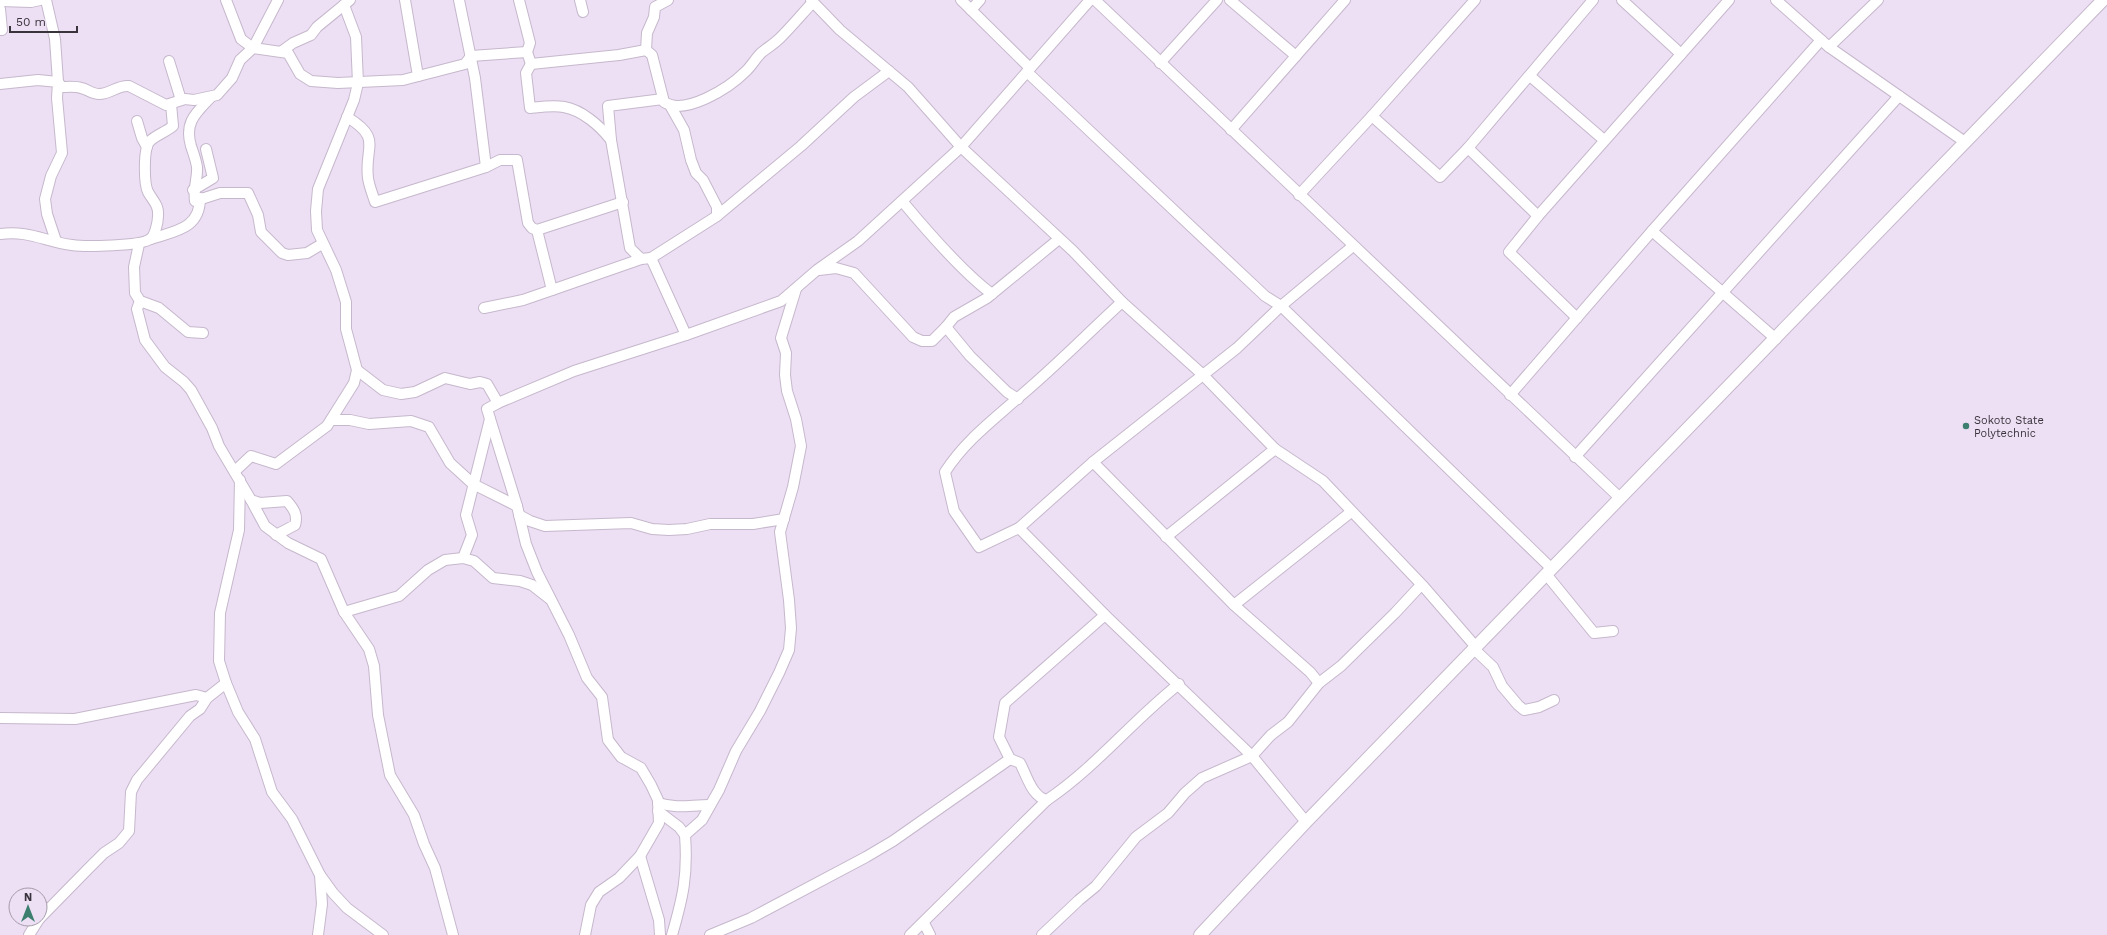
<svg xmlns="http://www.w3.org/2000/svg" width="2107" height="935" font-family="'Work Sans',sans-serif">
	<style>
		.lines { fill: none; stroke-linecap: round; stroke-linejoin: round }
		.minor-casing { stroke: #c6b8cc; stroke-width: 12 }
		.tertiary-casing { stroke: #c6b8cc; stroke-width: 14 }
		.minor { stroke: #fff; stroke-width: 10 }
		.tertiary { stroke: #fff; stroke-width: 12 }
		.poi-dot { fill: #3d7f6f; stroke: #eddff4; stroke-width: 1.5 }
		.labels { text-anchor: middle; stroke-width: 4; stroke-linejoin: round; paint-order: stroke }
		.poi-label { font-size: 11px; fill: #39343c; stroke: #eddff4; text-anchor: start }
	</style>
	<rect width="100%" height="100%" fill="#eddff4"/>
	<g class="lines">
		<g class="minor-casing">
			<g id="minor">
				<path d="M46 0 55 39 58 82 62 87C67 87 75 86 81 88 87 89 92 94 99 94 111 94 117 85 129 86L166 105 185 99 194 100 217 95 232 78 240 60 253 48 278 0"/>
				<path d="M226 0 241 39 253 48 288 53 300 74 311 81 338 83 403 80 465 64 471 56 527 52 531 64 619 55 646 50 647 33 654 17 655 7 668 0"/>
				<path d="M405 0 418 76"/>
				<path d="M519 0 530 43 527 52"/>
				<path d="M580 0 583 12"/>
				<path d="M811 0 840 30 908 87 961 147 1073 251 1122 302 1202 374 1275 449 1323 481 1424 587 1476 647"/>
				<path d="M961 0 1030 68"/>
				<path d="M1095 0 1620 498"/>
				<path d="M1230 0 1296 56"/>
				<path d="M1622 0 1681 54"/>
				<path d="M1776 0 1829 47 1965 142"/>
				<path d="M0 1 31 2 40 0"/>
				<path d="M344 5 356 37 358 83 354 100 318 189 316 211 317 230 336 270 346 302V329L357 370 383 390 401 394 415 392 445 378 470 384 480 382 487 384 498 403 487 409 517 506 526 544 537 572 569 635 587 678 602 697 608 740 621 757 641 768 651 785 658 800 659 823 640 856 619 878 599 892 591 905 585 935"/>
				<path d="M0 9 2 30H0"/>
				<path d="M971 10 980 0"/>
				<path d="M1829 47 1878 0"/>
				<path d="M646 50 652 55 664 102C685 116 729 88 745 72 751 67 755 59 761 53 767 48 774 44 780 38 791 27 802 14 813 2"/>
				<path d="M282 51 293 43 311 35 317 27 350 0"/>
				<path d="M169 61 181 100"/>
				<path d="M1160 63 1217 0"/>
				<path d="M531 64 526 73 530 108C540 107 553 105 564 107 582 110 600 126 611 140"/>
				<path d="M1027 72 1265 296 1281 306 1552 569"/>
				<path d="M1530 76 1604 140"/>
				<path d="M0 84 38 80 58 82 57 98 62 153 51 176 45 199 47 214 56 241"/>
				<path d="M211 97C196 113 184 122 191 146 193 152 196 160 197 167 198 177 193 187 195 201L220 193H248L258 215 261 232 282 253 288 255 307 253 322 244"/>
				<path d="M671 107 684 130 691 160 696 173 703 180 717 207V216"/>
				<path d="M1372 116 1440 177 1468 148 1538 216"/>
				<path d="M347 117C383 139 364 146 368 178 369 186 373 195 375 202L486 167 475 78 459 0"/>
				<path d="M137 121 142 138 147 147"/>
				<path d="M1231 130 1345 0"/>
				<path d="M1468 148 1593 0"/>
				<path d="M486 167 500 160H517L528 223 532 228 537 230 623 202"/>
				<path d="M193 190 213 178 206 149"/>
				<path d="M1299 195 1372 116 1475 0"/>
				<path d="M902 201C927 231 962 272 992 294"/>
				<path d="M537 230 552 290 641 259"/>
				<path d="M1652 231 1776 339"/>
				<path d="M0 234C29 230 46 242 72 245 84 247 142 246 150 239 155 236 158 222 158 216 159 205 153 201 148 192 144 184 143 148 150 141 156 135 166 132 173 126L171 104"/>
				<path d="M151 239C175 231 200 229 200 198"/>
				<path d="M139 244 134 267 135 293 140 301 159 308 188 332 203 333"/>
				<path d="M651 258 641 259 630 248 611 140 608 106 663 99"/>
				<path d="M819 270 836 268 854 273 913 337 922 341H932L946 327 954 317 987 298 1059 239"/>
				<path d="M140 301 137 309 145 340 165 367 184 382 191 390 212 428 219 446 251 500 260 503 287 501C294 509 298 515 295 525L276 535"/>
				<path d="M1122 302C1088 333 1055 367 1019 397 992 421 965 441 945 472L954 511 979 547 1019 528 1105 615 1252 756 1306 822"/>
				<path d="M484 308 523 300 552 290"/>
				<path d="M1577 318 1509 252 1538 216 1729 0"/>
				<path d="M946 327 970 356 1007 392 1018 399"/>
				<path d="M686 335 651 258 717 216 801 146 854 97 889 71"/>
				<path d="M1510 395 1652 231 1821 40"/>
				<path d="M498 403 574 371 686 335 781 301 817 270 858 241 961 147 1090 0"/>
				<path d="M331 420H350L369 424 411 421 429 427 450 463 473 484 517 506"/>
				<path d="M1575 457 1899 96"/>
				<path d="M1093 462 1234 605 1310 672 1319 683"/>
				<path d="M235 471 251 456 276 464 327 426 354 383 357 370"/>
				<path d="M240 480 239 530 220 613 219 661 226 683 238 712 255 739 272 792 292 819 320 875 333 893 347 908 383 935"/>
				<path d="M251 500 265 526 288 543 321 559 344 612 369 649 374 666 378 715 390 775 414 815 424 844 435 868 453 935"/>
				<path d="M519 515 530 521 545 526 631 523 652 529 669 530 687 529 710 524H753L784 519"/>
				<path d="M1019 528 1093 462 1237 348 1281 306 1353 246"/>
				<path d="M1166 537 1275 449"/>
				<path d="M463 558 472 535 466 515 490 419"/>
				<path d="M1546 574 1594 633 1613 631"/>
				<path d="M1234 605 1351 512"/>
				<path d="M344 612 399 596 428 570 445 560 463 558 474 561 493 578 520 581 532 585 550 599"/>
				<path d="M1105 615 1005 703 999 737 1010 759 1020 763C1027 776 1032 797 1047 800 1096 767 1133 720 1179 684"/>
				<path d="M1474 649 1493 667 1502 686 1518 705 1524 710 1539 707 1554 700"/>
				<path d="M0 718 75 719 196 695 207 698"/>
				<path d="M658 803C679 809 689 805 710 805"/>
				<path d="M658 811 679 827 685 835"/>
				<path d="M640 856 659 920 660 935"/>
				<path d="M40 918 87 870 104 853 119 843 129 831 131 792 137 780 190 716 200 709 207 698 226 683"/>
				<path d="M924 923 930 935"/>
				<path d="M29 935 39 919"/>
				<path d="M318 935 322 904 320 875"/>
				<path d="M672 935C683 897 688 875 685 835L702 820 719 790 736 751 760 711 779 673 789 650 791 628 789 600 780 532 793 487 801 446 796 419 787 391 785 375 786 353 781 338 796 289"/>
				<path d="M710 935 751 918 866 857 893 841 1010 759"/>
				<path d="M910 935 1047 800"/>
				<path d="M1042 935 1079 900 1096 886 1136 837 1168 813 1185 793 1202 778 1252 756 1271 735 1288 722 1319 683 1341 666 1395 613 1421 585"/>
			</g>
		</g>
		<g class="tertiary-casing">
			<path id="tertiary" d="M1200 935 1306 822 2103 0"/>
		</g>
		<use href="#minor" class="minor"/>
		<use href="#tertiary" class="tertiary"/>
	</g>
	<circle class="poi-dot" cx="1966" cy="426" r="4"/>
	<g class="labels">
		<g class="poi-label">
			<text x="1974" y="424">Sokoto State<tspan x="1974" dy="13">Polytechnic</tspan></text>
		</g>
	</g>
	<g transform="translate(28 907)"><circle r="19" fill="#eddff4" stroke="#a59baa"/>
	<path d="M0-3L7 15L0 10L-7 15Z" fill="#3d7f6f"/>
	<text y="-6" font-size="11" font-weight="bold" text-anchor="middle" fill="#39343c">N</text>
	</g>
	<path d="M10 26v6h67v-6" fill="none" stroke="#39343c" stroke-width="2"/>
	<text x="16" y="26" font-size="12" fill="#39343c" stroke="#eddff4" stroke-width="3" paint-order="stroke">50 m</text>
</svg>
